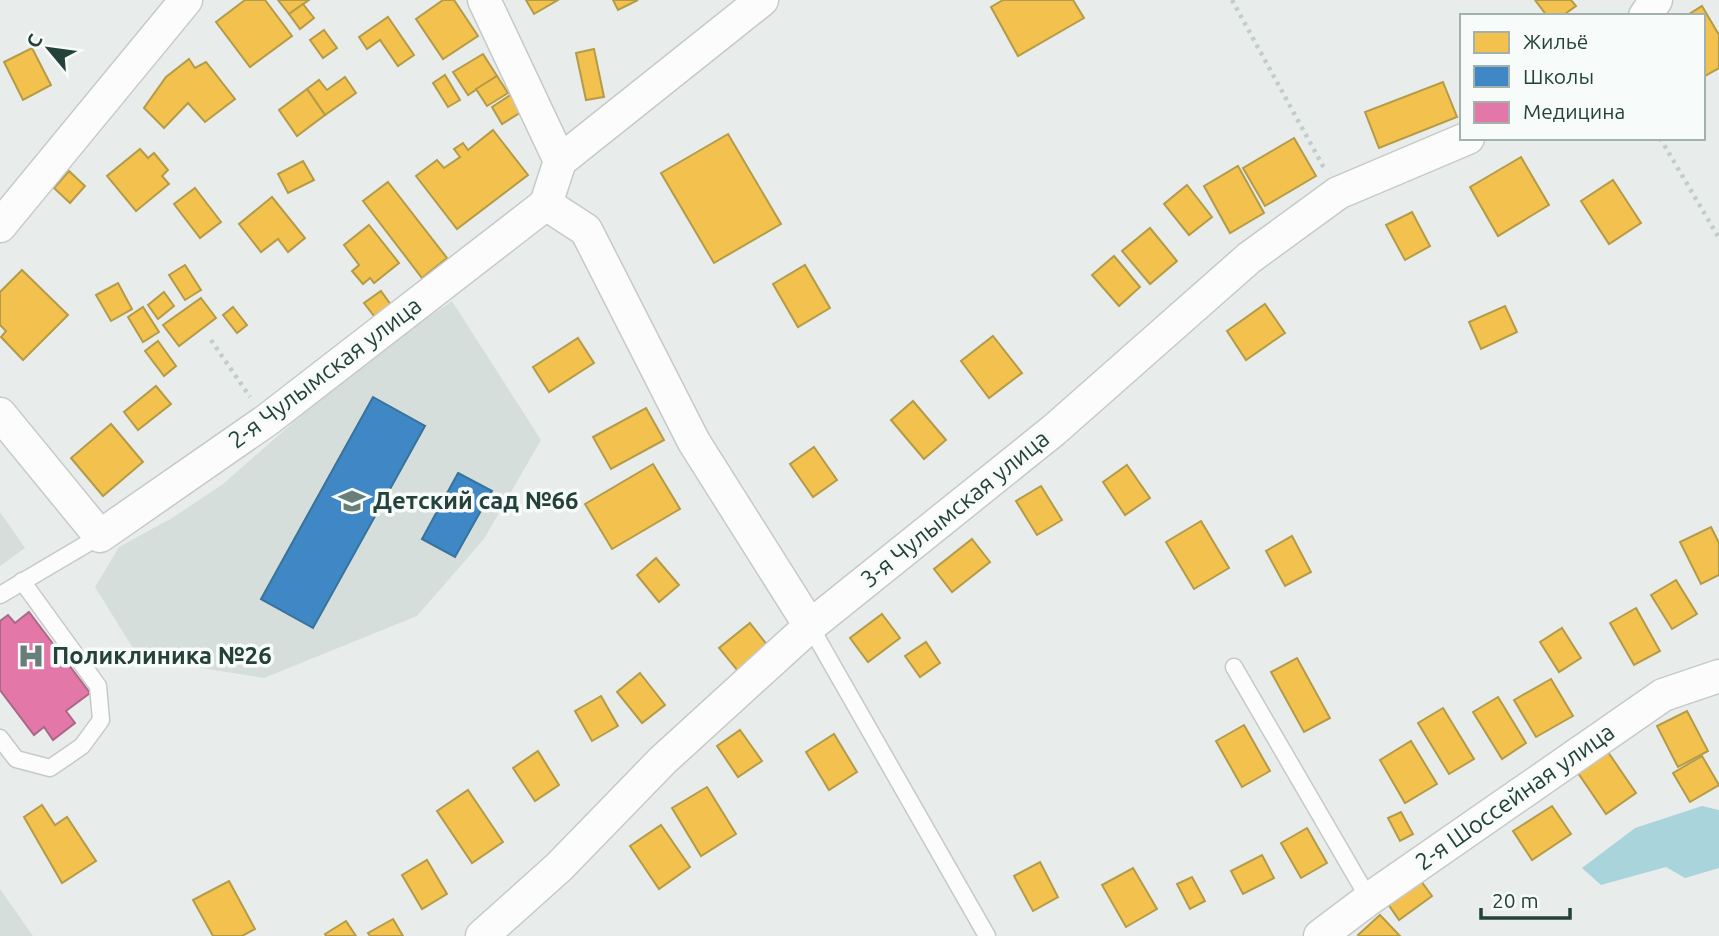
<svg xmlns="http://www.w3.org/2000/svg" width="1719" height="936" font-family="Ubuntu,sans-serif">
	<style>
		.built { fill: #d6dedb }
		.water { fill: #a9d4db }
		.homes { fill: #f2c14e; stroke: #b49b48; stroke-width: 2 }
		.schools { fill: #3f88c5; stroke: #37739b; stroke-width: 2 }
		.health { fill: #e377a8; stroke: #aa6787; stroke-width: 2 }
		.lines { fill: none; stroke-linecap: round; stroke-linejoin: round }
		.service-casing { stroke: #c5cac8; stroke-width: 19 }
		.minor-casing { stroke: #c5cac8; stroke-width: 35 }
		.path { stroke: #c3ccca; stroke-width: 4.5; stroke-dasharray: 3.5 5; stroke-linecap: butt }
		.service { stroke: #fcfcfc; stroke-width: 16 }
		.minor { stroke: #fcfcfc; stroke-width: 32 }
		.labels { text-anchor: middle; stroke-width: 7; stroke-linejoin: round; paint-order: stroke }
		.street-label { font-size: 24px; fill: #24423a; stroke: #f7fbf9 }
		.poi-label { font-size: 24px; font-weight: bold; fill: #24423a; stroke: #f7fbf9; text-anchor: start }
	</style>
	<rect width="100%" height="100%" fill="#e8edeb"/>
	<g class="built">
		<path d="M452 301 541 440 484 539 417 616 264 678 139 658 95 587 119 547 172 518 223 484 363 361Z"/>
		<path d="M0 512 25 548 0 566Z"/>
		<path d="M0 889 33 936H0Z"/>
	</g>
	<path class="water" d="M1702 806 1719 810V868L1685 878 1666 867 1601 885 1582 868 1635 828Z"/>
	<g class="homes">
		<path d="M245 0H265L292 36 250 67 216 22Z"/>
		<path d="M278 0H309L289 14Z"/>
		<path d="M443 0H454L478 36 443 59 416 19Z"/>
		<path d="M526 0H558L534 14Z"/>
		<path d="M613 0H638L618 10Z"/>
		<path d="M1003 0H1073L1084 18 1018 56 991 7Z"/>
		<path d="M1535 0H1571L1576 6 1562 16H1547Z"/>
		<path d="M303 4 314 18 300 29 289 14Z"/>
		<path d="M1702 6 1719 35V68L1703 77V16H1686Z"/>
		<path d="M388 17 414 55 398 66 380 40 367 49 359 37Z"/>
		<path d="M324 30 337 48 323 58 310 40Z"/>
		<path d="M32 48 51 85 23 100 4 62Z"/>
		<path d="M594 49 604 97 586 100 576 53Z"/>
		<path d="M483 54 497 76 468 95 453 72Z"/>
		<path d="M189 59 195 68 206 62 235 99 205 122 188 103 164 128 144 108 166 77Z"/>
		<path d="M445 75 460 100 448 107 433 83Z"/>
		<path d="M497 76 508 93 487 106 476 89Z"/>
		<path d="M345 77 356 93 325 115 307 89 319 80 327 90Z"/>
		<path d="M1443 82 1457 117 1379 148 1365 112Z"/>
		<path d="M307 89 325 115 297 136 279 110Z"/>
		<path d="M512 94 523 111 502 124 492 107Z"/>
		<path d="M493 130 528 175 457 229 416 176 437 160 444 168 460 157 454 149 463 143 468 150Z"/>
		<path d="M728 134 781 224 714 263 661 173Z"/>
		<path d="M1294 138 1316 176 1265 206 1243 168Z"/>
		<path d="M140 149 148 158 154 153 168 170 162 176 169 184 136 211 107 176Z"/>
		<path d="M1521 157 1549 205 1498 236 1470 187Z"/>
		<path d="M303 161 314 180 288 193 278 174Z"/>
		<path d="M1238 166 1264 213 1230 233 1204 186Z"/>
		<path d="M69 171 85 186 70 203 54 188Z"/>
		<path d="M1613 180 1641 223 1609 244 1581 201Z"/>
		<path d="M388 182 447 258 422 278 363 201Z"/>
		<path d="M1187 185 1212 217 1189 235 1164 204Z"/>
		<path d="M195 188 221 222 200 238 174 204Z"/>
		<path d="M272 197 305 238 288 252 278 239 261 252 239 224Z"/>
		<path d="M1412 212 1430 246 1405 260 1386 225Z"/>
		<path d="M369 225 399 263 374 283 370 278 363 284 352 271 359 265 344 245Z"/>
		<path d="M1150 228 1177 261 1150 284 1122 251Z"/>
		<path d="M1114 256 1140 287 1119 306 1092 275Z"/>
		<path d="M185 265 201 290 185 300 169 275Z"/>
		<path d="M805 265 830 308 798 327 773 284Z"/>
		<path d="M22 270 68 315 23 360 1 337 6 331 0 325V292Z"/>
		<path d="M118 283 132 309 111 321 96 295Z"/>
		<path d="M381 291 391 305 374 316 364 303Z"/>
		<path d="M164 292 174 306 158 319 148 305Z"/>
		<path d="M201 298 216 318 179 346 163 325Z"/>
		<path d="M1265 304 1285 333 1246 360 1227 331Z"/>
		<path d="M1505 306 1517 332 1481 349 1469 322Z"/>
		<path d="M143 307 159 332 143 342 128 317Z"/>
		<path d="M233 307 247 325 237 333 223 315Z"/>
		<path d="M993 336 1022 373 989 398 961 361Z"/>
		<path d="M578 338 594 363 549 392 533 367Z"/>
		<path d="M158 341 176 366 164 376 145 351Z"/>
		<path d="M156 386 171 404 138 430 124 412Z"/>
		<path d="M913 401 946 440 924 459 891 420Z"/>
		<path d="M646 408 664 440 611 469 593 437Z"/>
		<path d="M111 424 143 462 103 496 71 458Z"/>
		<path d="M814 447 837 480 813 497 790 464Z"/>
		<path d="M653 464 680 509 612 549 585 504Z"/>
		<path d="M1127 465 1150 498 1125 515 1103 482Z"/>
		<path d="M1041 486 1062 520 1037 535 1016 501Z"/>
		<path d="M1201 521 1229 568 1194 589 1166 542Z"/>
		<path d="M1711 527 1719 543V575L1701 584 1680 542Z"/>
		<path d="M1292 536 1311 572 1285 586 1266 551Z"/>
		<path d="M972 539 990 562 952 592 934 569Z"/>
		<path d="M656 558 679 585 659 602 637 575Z"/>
		<path d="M1676 580 1697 614 1672 629 1651 595Z"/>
		<path d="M1636 608 1660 651 1634 665 1610 623Z"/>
		<path d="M882 614 900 638 868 662 850 638Z"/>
		<path d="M750 623 768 646 738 671 719 648Z"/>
		<path d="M1562 628 1581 658 1559 672 1540 642Z"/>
		<path d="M926 642 940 663 920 677 905 656Z"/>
		<path d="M1297 658 1330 718 1304 732 1271 672Z"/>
		<path d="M640 673 665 705 642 723 617 692Z"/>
		<path d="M1551 679 1573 716 1536 737 1514 700Z"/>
		<path d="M601 696 618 726 592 741 575 711Z"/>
		<path d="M1498 697 1526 743 1502 759 1473 712Z"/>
		<path d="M1443 708 1474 759 1449 774 1418 723Z"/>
		<path d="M1687 711 1708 751 1678 767 1657 726Z"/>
		<path d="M1244 725 1270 771 1242 787 1216 741Z"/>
		<path d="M740 730 762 761 738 777 717 746Z"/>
		<path d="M834 734 857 772 829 790 806 752Z"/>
		<path d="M1411 741 1437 784 1405 803 1380 760Z"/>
		<path d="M538 751 559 785 535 801 513 768Z"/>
		<path d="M1608 752 1636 793 1606 814 1578 773Z"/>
		<path d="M1702 756 1719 785 1690 802 1673 773Z"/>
		<path d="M707 787 736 834 701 856 672 808Z"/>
		<path d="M468 790 503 842 472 863 437 811Z"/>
		<path d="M42 805 55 825 67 817 96 861 62 883 24 817Z"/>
		<path d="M1552 806 1571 834 1532 860 1513 831Z"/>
		<path d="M1401 812 1413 834 1400 841 1388 818Z"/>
		<path d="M661 825 690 867 659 889 630 846Z"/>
		<path d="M1307 828 1327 863 1301 878 1281 843Z"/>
		<path d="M1262 855 1274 878 1243 894 1231 871Z"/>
		<path d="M427 860 447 894 422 909 402 875Z"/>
		<path d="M1040 862 1058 897 1033 911 1014 876Z"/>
		<path d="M1133 868 1157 909 1126 927 1102 885Z"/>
		<path d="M1192 877 1205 901 1190 909 1177 884Z"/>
		<path d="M229 881 255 929 242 936H213L193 900Z"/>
		<path d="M1421 881 1432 896 1399 920 1388 904Z"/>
		<path d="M1380 915 1400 936H1359L1358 935Z"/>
		<path d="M393 919 403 936H370L368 933Z"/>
		<path d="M346 921 356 936H326L325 934Z"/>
	</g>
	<g class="schools">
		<path d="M373 397 425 426 313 628 261 599Z"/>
		<path d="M458 473 492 491 455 557 422 539Z"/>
	</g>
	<path class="health" d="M29 612 90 693 66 711 75 723 53 740 44 727 34 735 0 690V621L8 615 15 623Z"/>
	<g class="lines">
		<g class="service-casing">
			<g id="service">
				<path d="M0 595 100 536"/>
				<path d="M810 626 987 936"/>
				<path d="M1234 667 1369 899"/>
				<path d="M0 738 16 759 50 768 82 746 101 720 98 686 22 581"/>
			</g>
		</g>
		<g class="minor-casing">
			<g id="minor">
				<path d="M484 0 560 161 546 204 586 230 694 442 810 626"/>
				<path d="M1645 16 1656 0"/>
				<path d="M560 161 762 0"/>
				<path d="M0 226 186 0"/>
				<path d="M0 414 100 536 267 420 546 204"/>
				<path d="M482 936 559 867 663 760 810 626 1054 430 1249 258 1338 193 1468 138"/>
				<path d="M1320 936 1369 899 1663 695 1719 676"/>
			</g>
		</g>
		<g class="path">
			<path d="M1232 0 1324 168"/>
			<path d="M1660 138 1719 238"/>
			<path d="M211 340 250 397"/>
		</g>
		<use href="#service" class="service"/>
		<use href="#minor" class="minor"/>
	</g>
	<defs>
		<g id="school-bare" transform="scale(2.1)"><path d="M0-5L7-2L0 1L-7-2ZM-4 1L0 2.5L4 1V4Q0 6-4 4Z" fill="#697e78" stroke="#f7fbf9" stroke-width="2.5" paint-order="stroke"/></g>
		<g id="hospital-bare" transform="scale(2.1)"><path d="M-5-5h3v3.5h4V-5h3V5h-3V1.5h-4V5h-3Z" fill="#697e78" stroke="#f7fbf9" stroke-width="2.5" paint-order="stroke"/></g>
	</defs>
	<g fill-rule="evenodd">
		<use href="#school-bare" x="352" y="501"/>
		<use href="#hospital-bare" x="31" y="656"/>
	</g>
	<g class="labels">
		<g class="street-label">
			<text transform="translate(325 373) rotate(-37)" y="8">2-я Чулымская улица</text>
			<text transform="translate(955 509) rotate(-39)" y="8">3-я Чулымская улица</text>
			<text transform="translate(1515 797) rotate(-35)" y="8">2-я Шоссейная улица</text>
		</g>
		<g class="poi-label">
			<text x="373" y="509">Детский сад №66</text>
			<text x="52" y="664">Поликлиника №26</text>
		</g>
	</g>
	<rect x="1460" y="14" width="245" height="126" fill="#f7fbf9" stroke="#a3b1ad" stroke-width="2"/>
	<rect x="1474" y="32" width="35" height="21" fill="#f2c14e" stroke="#a3b1ad" stroke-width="2"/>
	<text x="1523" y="49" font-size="21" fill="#24423a">Жильё</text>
	<rect x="1474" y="66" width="35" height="21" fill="#3f88c5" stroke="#a3b1ad" stroke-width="2"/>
	<text x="1523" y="84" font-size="21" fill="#24423a">Школы</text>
	<rect x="1474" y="102" width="35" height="21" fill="#e377a8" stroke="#a3b1ad" stroke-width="2"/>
	<text x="1523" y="119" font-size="21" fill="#24423a">Медицина</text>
	<g transform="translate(49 49) rotate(299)" stroke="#f7fbf9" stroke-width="5" paint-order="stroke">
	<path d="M0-5L12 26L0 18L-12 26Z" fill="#24423a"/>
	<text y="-10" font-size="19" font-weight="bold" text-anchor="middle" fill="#24423a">С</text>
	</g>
	<path d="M1481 908v10h89v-10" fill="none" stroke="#24423a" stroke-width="3.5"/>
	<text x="1492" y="908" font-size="21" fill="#24423a" stroke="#f7fbf9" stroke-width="5" paint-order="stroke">20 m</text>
</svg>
